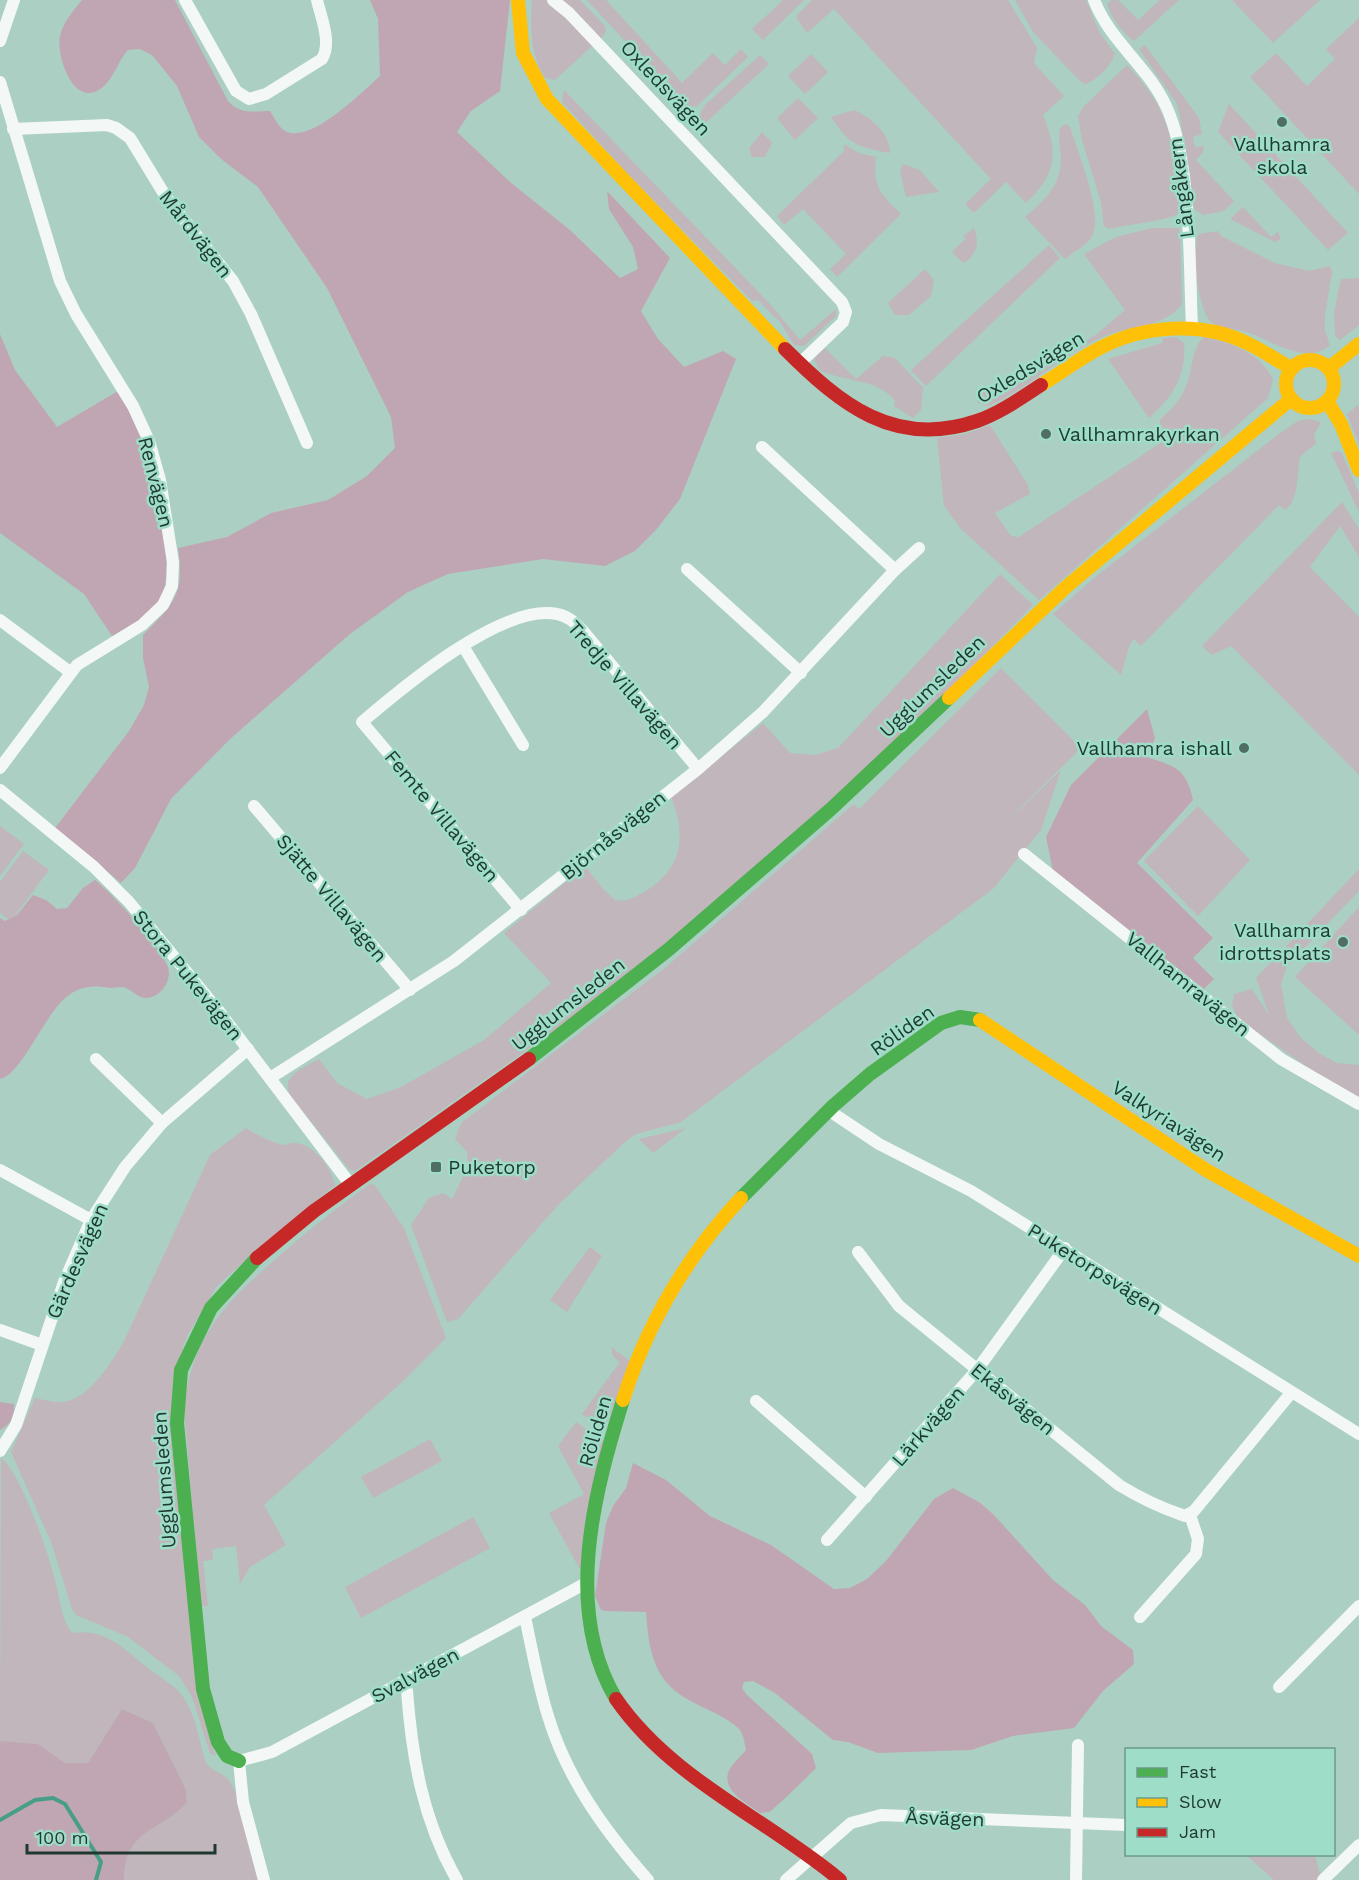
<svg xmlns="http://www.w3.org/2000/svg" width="1359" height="1880" font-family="'Work Sans',sans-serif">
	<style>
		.green { fill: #c0b6bb }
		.forest { fill: #c0a6b3 }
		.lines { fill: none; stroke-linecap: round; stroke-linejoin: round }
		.stream { stroke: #479e88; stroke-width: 4 }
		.street { stroke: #f3f8f6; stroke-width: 12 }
		.fast { stroke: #4caf50; stroke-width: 14 }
		.slow { stroke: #ffc107; stroke-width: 14 }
		.jam { stroke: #c62828; stroke-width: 14 }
		.poi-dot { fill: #506e64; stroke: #9eddc8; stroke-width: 2 }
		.labels { text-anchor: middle; stroke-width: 5; stroke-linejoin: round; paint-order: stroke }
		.street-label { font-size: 20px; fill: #1f3931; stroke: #9eddc8 }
		.poi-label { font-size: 20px; fill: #1f3931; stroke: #9eddc8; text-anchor: start }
	</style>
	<rect width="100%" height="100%" fill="#accfc3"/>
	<g class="green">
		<path d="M532 0H580L605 26 606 31 602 37 555 80 545 78C530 55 530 26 532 0Z"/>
		<path d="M587 0H606L682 83 713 53 725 65 741 49 748 57 697 106 686 107Z"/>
		<path d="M783 0H804L763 40 752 29Z"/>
		<path d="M812 0H1008L1037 48 1034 63 1064 96 1043 115C1059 153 1056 175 1026 203L1006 182 974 213 965 204 991 179 834 9 807 33 797 19V15Z"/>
		<path d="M1015 0H1086L1099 31 1115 54C1110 67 1098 79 1086 84L1081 82 1033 32Z"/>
		<path d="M1112 0H1118L1138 20 1160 0H1179L1134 41C1122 32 1112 19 1107 4Z"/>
		<path d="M1232 0H1320L1273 43Z"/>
		<path d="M1359 18V194L1250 77 1276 53 1307 86 1335 59 1326 49Z"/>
		<path d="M1145 45 1199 118 1202 134 1193 137 1195 147 1204 146 1203 152 1196 160 1234 201 1224 211 1203 215 1194 209 1180 116 1176 102 1139 49Z"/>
		<path d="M811 54 828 72 805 94 788 76Z"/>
		<path d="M760 55 769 64 699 129 700 114 705 105Z"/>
		<path d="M1127 65C1173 112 1175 149 1180 212 1175 220 1123 225 1109 229L1104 226 1101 202 1082 140 1078 116 1084 106Z"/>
		<path d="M564 90 771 305 800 340 836 309V316L804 346 794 345 780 322 758 300 752 301 626 172 562 102Z"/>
		<path d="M798 98 818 118 795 140 777 118Z"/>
		<path d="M1229 104 1348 233 1328 250 1218 132Z"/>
		<path d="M854 110C870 116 891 135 890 153 858 147 849 145 831 117Z"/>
		<path d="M1066 124 1070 127C1077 150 1103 213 1093 234 1089 244 1074 252 1065 259L1025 217C1045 200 1061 186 1061 157 1060 148 1058 138 1060 128Z"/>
		<path d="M762 132 772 143 765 157H752L749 148Z"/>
		<path d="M844 144 859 153 876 157C873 188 880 193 901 214L837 277 830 269 846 254 803 209 784 225 777 216 844 151Z"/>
		<path d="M903 164 920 170 939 192 906 197 900 171Z"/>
		<path d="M1243 207 1271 237 1278 232 1281 239 1275 242 1230 219Z"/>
		<path d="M974 228C980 243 977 256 963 263L952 252 965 239 963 236Z"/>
		<path d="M1152 228H1178L1180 232 1182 304C1166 327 1131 326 1107 335 1064 353 1031 387 989 406L978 403 976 393 985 385 997 397 1097 334 1125 310 1084 254 1116 237Z"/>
		<path d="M1218 231 1221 236 1275 263 1309 271 1330 266 1332 272 1325 315V330L1330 346C1323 350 1317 354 1309 353 1286 353 1264 337 1243 331 1234 329 1219 328 1212 323 1198 312 1190 248 1199 234Z"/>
		<path d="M1049 245 1060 258 926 386 911 370Z"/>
		<path d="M925 269 934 280 931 296 909 315H895L888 303Z"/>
		<path d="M1359 278V325L1340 340 1335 336 1334 312 1341 279Z"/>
		<path d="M1176 337 1184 343C1187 375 1172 398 1149 418L1108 359 1162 343 1163 338Z"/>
		<path d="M1204 337C1232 343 1261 353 1273 380L1268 398 1039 600 960 528 944 506 937 438 965 434 990 425 1028 485 1030 494 995 513 1011 536 1019 537 1162 442 1165 432 1159 421C1168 412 1179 402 1184 391 1194 373 1189 351 1204 337Z"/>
		<path d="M825 348 856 379 883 356 895 358 923 388 921 410 913 418 894 406 895 401C878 378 843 382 819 370L814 359Z"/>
		<path d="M1358 405 1359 407V445L1347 414Z"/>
		<path d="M1309 419 1321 422 1314 435 1316 443 1300 457C1297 473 1299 501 1285 510L1279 505 1141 646 1134 639 1130 644 1121 675 1053 614 1095 577 1280 433 1298 421Z"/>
		<path d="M1338 451 1342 453 1359 493V512L1331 453Z"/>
		<path d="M1342 502 1359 529V557L1340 526 1310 567 1359 617V775L1231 646 1212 655 1202 646Z"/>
		<path d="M1000 574 1033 605 907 733 636 973 355 1171 350 1170 291 1097C279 1076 303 1068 319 1059L337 1083 367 1099 401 1087 484 1040 551 983 504 933 585 866 603 889 615 900C628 902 635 897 646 891 682 868 687 837 671 797L763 723 790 753 815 755 838 748Z"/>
		<path d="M1001 668 1081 748 995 833 1061 770 1041 830 993 889 681 1122 636 1134 626 1141 559 1204 458 1319 447 1322 411 1225 429 1198 443 1193 452 1199 468 1167 467 1152 455 1139 461 1123 665 968 854 804 859 809Z"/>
		<path d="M1198 806 1250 860 1198 916 1144 861Z"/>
		<path d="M0 826 24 844 0 876Z"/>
		<path d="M23 851 49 870 11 921 0 913V882Z"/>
		<path d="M1359 869V891L1287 966 1281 984 1287 1018 1301 1038 1320 1054 1337 1063 1359 1065V1099L1330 1083 1237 1018 1232 1005 1234 994 1252 989 1269 1015 1256 978Z"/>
		<path d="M1359 907V1035L1295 977Z"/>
		<path d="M246 1128C253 1133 277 1145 285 1145 288 1145 291 1142 294 1143 314 1143 332 1169 335 1185L267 1241 217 1286 186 1338 175 1373 211 1743 216 1756 210 1753 192 1697 179 1676 128 1637 76 1615 72 1609 51 1542 11 1452 35 1398C45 1400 57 1404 68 1401 91 1395 113 1361 124 1341L210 1155Z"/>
		<path d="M686 1128 653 1153 639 1139Z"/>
		<path d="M370 1184 375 1185 404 1228 446 1338 401 1383 264 1505 286 1545 250 1567 240 1584 236 1546 212 1549 213 1560 203 1561 208 1606H201L184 1409C192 1336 224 1304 277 1258 307 1231 338 1207 370 1184Z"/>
		<path d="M590 1247 602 1256 567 1312 550 1300Z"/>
		<path d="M611 1347 630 1361 606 1426 602 1427 582 1414 620 1362 613 1356Z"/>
		<path d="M576 1422 604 1441 584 1567 579 1568 549 1513 584 1494 558 1446Z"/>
		<path d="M430 1439 442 1461 373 1498 361 1477Z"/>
		<path d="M1 1458C21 1473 47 1550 54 1576 60 1595 60 1617 72 1633 111 1628 127 1654 156 1674 170 1684 180 1689 188 1705 197 1722 200 1744 206 1763 213 1772 225 1773 231 1783 243 1802 251 1855 259 1880H124C125 1827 162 1832 187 1802L186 1790 153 1723 122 1709 88 1763H65L38 1744 0 1741Z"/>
		<path d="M473 1517 490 1548 361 1618 345 1587Z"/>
		<path d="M1308 1854 1315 1856 1321 1877 1318 1880H1274L1246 1855Z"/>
	</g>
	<g class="forest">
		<path d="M82 0H175L228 101C241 115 252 111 270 111 274 117 279 129 287 132 313 142 362 92 380 76L378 19 370 0H510L500 91 471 111 457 132 510 182 570 230 620 278 638 269 633 247 609 209 607 191 670 258 641 311 658 339 684 367 723 351 736 359 680 499 656 530 635 551 605 566 543 559 448 574 408 592 350 634 229 740 171 799 135 868 121 883 55 828 129 731 144 705 149 687 143 658V635C174 604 185 594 178 548L227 537 271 513 328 500 367 476 395 448 391 417 327 288 258 187 221 159 199 137 177 86 152 55 140 49 128 50C117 62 113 83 97 91 71 104 56 53 60 36 63 22 74 10 82 0Z"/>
		<path d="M0 334 15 370 57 427 118 391C127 408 137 424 143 441 153 473 178 572 160 600 149 617 130 627 112 636L84 594 0 533Z"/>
		<path d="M1147 709 1155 738 1147 757C1176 767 1186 768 1193 800L1137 863 1213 938 1193 958 1214 979 1204 989 1053 871 1046 837 1071 785Z"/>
		<path d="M95 880C111 892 162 948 168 967 172 980 162 996 148 998 140 999 135 993 128 989 123 986 116 988 110 988 91 985 79 986 64 999 44 1017 20 1076 0 1079V918L5 921 17 915 33 895 46 900 57 909 67 908 83 888Z"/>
		<path d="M0 1402 14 1404C15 1417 12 1423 0 1430Z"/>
		<path d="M633 1463 666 1480 710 1516 771 1545 834 1589 850 1588 867 1579 886 1561 934 1499 953 1488 979 1502 994 1515 1053 1580 1085 1605 1101 1626 1133 1650 1134 1664 1103 1691 1074 1728 1013 1736 971 1750 878 1753 848 1742 833 1740 775 1693 753 1681 744 1682 742 1688 747 1695 812 1754 816 1768C811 1773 774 1810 769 1812 768 1812 761 1813 760 1813 748 1804 723 1792 728 1773 730 1766 741 1756 746 1750 744 1742 744 1734 738 1728 717 1709 686 1705 667 1683 650 1663 648 1637 646 1612L606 1611 601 1610 595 1596 606 1523 613 1506 626 1488Z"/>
		<path d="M122 1709 153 1723 186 1790 187 1802C162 1832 125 1827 124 1880H0V1741L38 1744 65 1763H88Z"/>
	</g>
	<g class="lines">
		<path class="stream" d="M0 1820 35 1800 53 1798 65 1804 101 1862 96 1880"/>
		<g class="street">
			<path d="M185 0 236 91 249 99 266 94 322 59C332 42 321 18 317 0"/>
			<path d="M553 0 569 13 842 302 846 312 843 322 799 364"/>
			<path d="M1094 0C1111 43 1147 65 1166 106 1192 161 1189 266 1192 328"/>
			<path d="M0 41 14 0"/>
			<path d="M0 82 60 281 76 314 133 406 149 441 160 480 173 562 172 586 163 605 142 625 77 665 0 768"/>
			<path d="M13 129 107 125 116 128 130 138 166 197 233 281 251 314 307 443"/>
			<path d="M762 447 895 570"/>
			<path d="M687 569 801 673"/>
			<path d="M0 620 70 672"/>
			<path d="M463 646 523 745"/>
			<path d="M0 790 94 867 129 902 218 1010 350 1184"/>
			<path d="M254 806 410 990"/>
			<path d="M1024 854 1281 1059 1359 1104"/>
			<path d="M521 910 362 722C402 688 502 603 557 614 569 616 576 624 584 632L698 769"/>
			<path d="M96 1059 162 1123"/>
			<path d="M270 1078 454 961 698 769 763 712 895 570 919 548"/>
			<path d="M828 1110 879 1144 971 1191 1359 1434"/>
			<path d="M0 1170 91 1220"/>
			<path d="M858 1252 899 1306 1119 1485C1140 1498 1161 1508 1185 1516L1194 1511 1291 1393"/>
			<path d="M0 1330 42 1345"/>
			<path d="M756 1401 866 1497"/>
			<path d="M0 1451 16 1425 64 1282 91 1220 125 1167 162 1123 248 1049"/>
			<path d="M827 1540 977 1370 1065 1248"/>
			<path d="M525 1617C532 1649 538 1684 548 1716 567 1779 605 1831 648 1880"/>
			<path d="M1140 1617 1196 1554 1198 1539 1190 1515"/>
			<path d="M403 1681 407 1691C412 1758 423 1821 457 1880"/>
			<path d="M1279 1687 1359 1606"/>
			<path d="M264 1880 243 1802 239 1761 272 1752 588 1582"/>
			<path d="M786 1880 851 1823 881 1815 1126 1825"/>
			<path d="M1076 1880 1078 1745"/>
			<path d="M1323 1880 1359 1845"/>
		</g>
		<g class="fast">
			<path d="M529 1059 668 950 831 809 949 698"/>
			<path d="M741 1198 833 1106 870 1074 941 1023 960 1017 980 1020"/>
			<path d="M616 1699C563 1610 594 1492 623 1400"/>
			<path d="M239 1761 227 1756 218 1742 203 1689 177 1423 181 1370 211 1308 257 1258"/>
		</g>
		<g class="slow">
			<path d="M518 0 523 53 547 99 785 349"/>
			<circle cx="1310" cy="384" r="24"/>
			<path d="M1329 368 1359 344"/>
			<path d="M1041 385C1061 373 1080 358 1100 348 1143 325 1203 321 1247 343 1262 350 1276 360 1291 368"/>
			<path d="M1327 401 1341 424 1359 470"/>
			<path d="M949 698 1066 587 1291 399"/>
			<path d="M980 1020 1206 1170 1359 1256"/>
			<path d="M623 1400C647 1324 687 1256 741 1198"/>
		</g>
		<g class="jam">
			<path d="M785 349C840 404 894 449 977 421 1000 413 1021 398 1041 385"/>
			<path d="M257 1258 314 1211 529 1059"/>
			<path d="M616 1699C671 1779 767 1819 840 1880"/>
		</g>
	</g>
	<g class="poi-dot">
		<circle cx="1282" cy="122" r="6"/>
		<circle cx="1046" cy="434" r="6"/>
		<circle cx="1244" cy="748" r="6"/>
		<circle cx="1343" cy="942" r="6"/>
		<rect x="430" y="1161" width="12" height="12" rx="3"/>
	</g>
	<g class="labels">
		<g class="street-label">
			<text transform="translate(666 88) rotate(47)" y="7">Oxledsvägen</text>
			<text transform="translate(1181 188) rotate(-97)" y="7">Långåkern</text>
			<text transform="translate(196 234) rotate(52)" y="7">Mårdvägen</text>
			<text transform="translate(1030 367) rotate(-31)" y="7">Oxledsvägen</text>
			<text transform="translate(156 482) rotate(76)" y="7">Renvägen</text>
			<text transform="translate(625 685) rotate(49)" y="7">Tredje Villavägen</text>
			<text transform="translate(932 686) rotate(-44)" y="7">Ugglumsleden</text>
			<text transform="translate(442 816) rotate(50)" y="7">Femte Villavägen</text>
			<text transform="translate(613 835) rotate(-39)" y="7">Björnåsvägen</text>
			<text transform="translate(332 898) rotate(50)" y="7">Sjätte Villavägen</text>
			<text transform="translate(188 975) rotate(51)" y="7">Stora Pukevägen</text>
			<text transform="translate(1188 984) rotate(39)" y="7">Vallhamravägen</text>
			<text transform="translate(568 1004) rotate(-38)" y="7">Ugglumsleden</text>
			<text transform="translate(902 1030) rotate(-35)" y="7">Röliden</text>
			<text transform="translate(1169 1121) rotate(33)" y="7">Valkyriavägen</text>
			<text transform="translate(77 1261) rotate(-66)" y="7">Gärdesvägen</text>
			<text transform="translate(1095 1269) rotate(32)" y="7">Puketorpsvägen</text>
			<text transform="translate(1013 1399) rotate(39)" y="7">Ekåsvägen</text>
			<text transform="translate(928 1426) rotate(-49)" y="7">Lärkvägen</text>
			<text transform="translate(595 1431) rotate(-74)" y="7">Röliden</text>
			<text transform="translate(164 1480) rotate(-94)" y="7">Ugglumsleden</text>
			<text transform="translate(415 1675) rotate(-28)" y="7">Svalvägen</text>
			<text transform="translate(945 1818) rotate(2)" y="7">Åsvägen</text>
		</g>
		<g class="poi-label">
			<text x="1282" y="151" text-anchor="middle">Vallhamra<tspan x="1282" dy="23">skola</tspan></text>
			<text x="1058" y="441">Vallhamrakyrkan</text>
			<text x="1232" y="755" text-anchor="end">Vallhamra ishall</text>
			<text x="1331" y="937" text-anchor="end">Vallhamra<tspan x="1331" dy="23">idrottsplats</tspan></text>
			<text x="448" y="1174">Puketorp</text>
		</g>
	</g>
	<rect x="1125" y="1748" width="210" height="108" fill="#9eddc8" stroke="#6b9b8c" stroke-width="1.5"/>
	<rect x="1137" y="1768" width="30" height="9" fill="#4caf50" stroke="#6b9b8c" stroke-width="1.5"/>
	<text x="1179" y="1778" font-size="18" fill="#1f3931">Fast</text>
	<rect x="1137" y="1798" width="30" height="9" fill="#ffc107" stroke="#6b9b8c" stroke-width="1.5"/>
	<text x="1179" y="1808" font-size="18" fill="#1f3931">Slow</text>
	<rect x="1137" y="1828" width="30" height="9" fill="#c62828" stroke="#6b9b8c" stroke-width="1.5"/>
	<text x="1179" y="1838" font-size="18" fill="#1f3931">Jam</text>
	<path d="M27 1844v9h188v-9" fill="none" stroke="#1f3931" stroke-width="3"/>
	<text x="36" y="1844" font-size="18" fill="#1f3931" stroke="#9eddc8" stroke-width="4.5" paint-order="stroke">100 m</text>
</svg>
